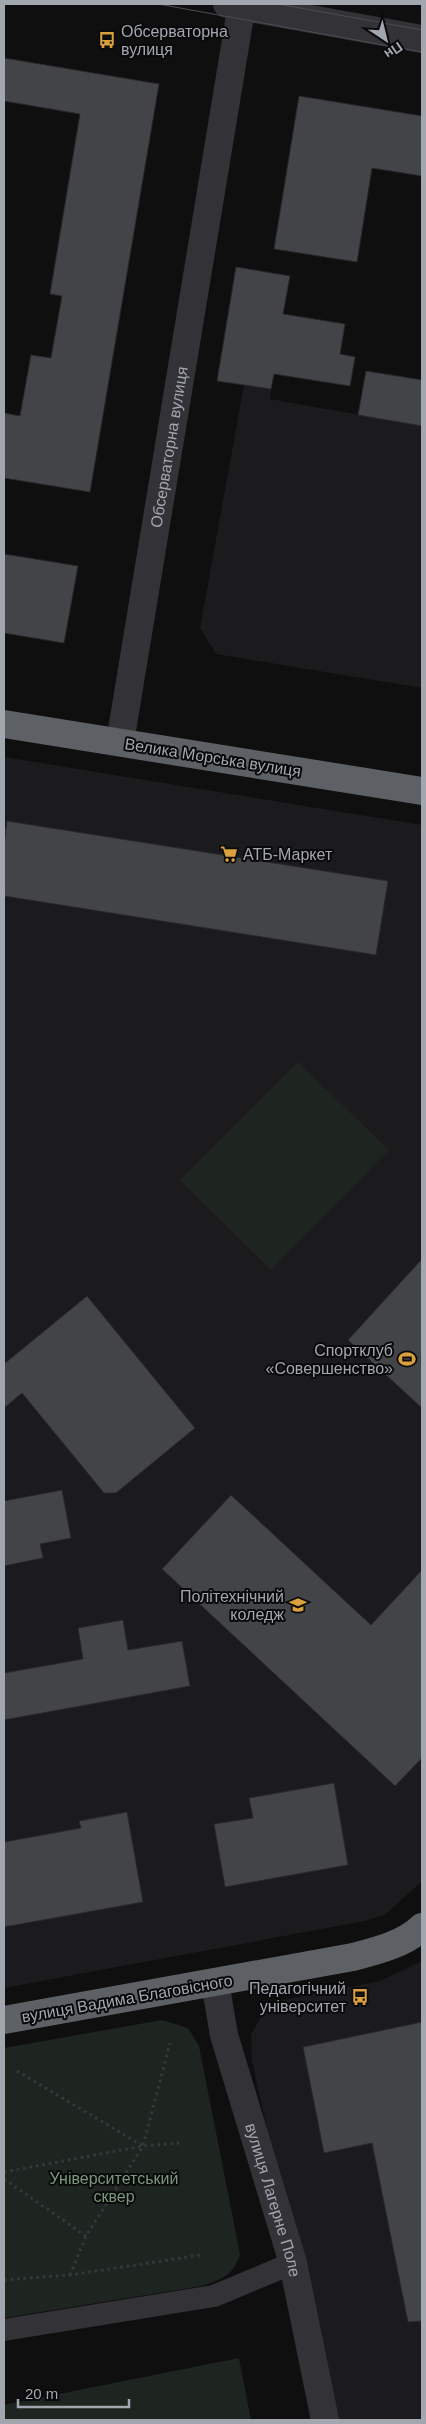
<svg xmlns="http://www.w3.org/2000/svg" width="426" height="2424" font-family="Helvetica,sans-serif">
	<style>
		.built { fill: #1b1b1d }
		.green { fill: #1e241f }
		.building { fill: #434448; stroke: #29292c }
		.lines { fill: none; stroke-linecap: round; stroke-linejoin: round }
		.path { stroke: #37383c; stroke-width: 3; stroke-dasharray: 2.5 4; stroke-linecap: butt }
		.lane { stroke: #333337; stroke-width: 22 }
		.street { stroke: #333337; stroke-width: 28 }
		.highway { stroke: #5d6065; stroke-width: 28 }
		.tram { stroke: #4c4d51; stroke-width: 1 }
		.labels { text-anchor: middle; stroke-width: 4; stroke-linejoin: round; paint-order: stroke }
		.poi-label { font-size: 16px; fill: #a2a6af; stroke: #0a0a0b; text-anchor: end }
		.street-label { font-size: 16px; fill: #a2a6af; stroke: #0a0a0b }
		.park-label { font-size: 16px; fill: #7b987c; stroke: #0a0a0b }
	</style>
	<rect width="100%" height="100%" fill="#0f0f10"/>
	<g class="built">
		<path d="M244 385 271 389 270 399 422 426V688L216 654 200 628Z"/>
		<path d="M4 757 422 825V1881L386 1914 365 1921 4 1988Z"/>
		<path d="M422 1961V2420H331L252 2061 251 2034 263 2014 274 2002 380 1981Z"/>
	</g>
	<g class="green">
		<path d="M298 1062 389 1150 271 1270 180 1180Z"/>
		<path d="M162 2020 188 2028 199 2046 240 2254C233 2276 222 2279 202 2286L4 2318V2048Z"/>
		<path d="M239 2358 251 2420H4V2405Z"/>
	</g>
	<g class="building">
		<path d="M4 58 159 84 90 492 4 478V413L20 416 31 355 51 358 62 296 50 294 80 114 4 101Z"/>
		<path d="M299 96 422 116V176L372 168 357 262 274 249Z"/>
		<path d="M236 267 290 276 283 314 345 324 340 354 355 357 350 386 274 374 271 389 217 381Z"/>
		<path d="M366 371 422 380V426L358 415Z"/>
		<path d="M4 554 78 566 64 643 4 633Z"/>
		<path d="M7 821 388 881 376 955 4 896V844Z"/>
		<path d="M422 1259V1408L348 1340Z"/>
		<path d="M87 1296 195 1428 116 1493H104L22 1393 4 1408V1364Z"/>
		<path d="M62 1490 71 1538 40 1544 43 1558 4 1566V1501Z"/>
		<path d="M231 1495 371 1625 422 1570V1758L395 1786 162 1569Z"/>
		<path d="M123 1620 128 1650 182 1641 190 1686 4 1720V1673L83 1659 78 1628Z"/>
		<path d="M334 1783 348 1865 225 1887 214 1824 253 1818 249 1798Z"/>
		<path d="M127 1812 143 1902 4 1927V1842L81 1828 79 1821Z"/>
		<path d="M422 2022V2321L408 2322 372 2143 324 2153 303 2047Z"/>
	</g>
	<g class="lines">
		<g class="path">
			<path d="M17 2071 143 2146"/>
			<path d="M4 2172 143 2146 181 2143"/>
			<path d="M4 2179 86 2236"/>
			<path d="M70 2275 86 2236 143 2146 170 2043"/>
			<path d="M4 2280 70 2275 201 2255"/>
		</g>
		<path class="lane" d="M4 2330 214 2296 293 2263"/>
		<g class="street">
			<path d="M227 4 422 39"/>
			<path id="s1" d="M120 742 242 4"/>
			<path id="s2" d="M215 1982 224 2035 293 2263 325 2420"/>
		</g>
		<g class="highway">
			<path d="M4 724 422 791"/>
			<path d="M4 2020 353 1957C376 1951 405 1944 422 1927"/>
		</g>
		<g class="tram">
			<path d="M158 4 422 52"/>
			<path d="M278 4 422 30"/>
		</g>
	</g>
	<defs>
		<g id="bus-bare" transform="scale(1.35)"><path d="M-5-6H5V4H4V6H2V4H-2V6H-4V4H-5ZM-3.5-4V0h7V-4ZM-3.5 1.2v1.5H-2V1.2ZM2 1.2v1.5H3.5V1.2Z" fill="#daa03d" stroke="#0a0a0b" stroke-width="2.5" paint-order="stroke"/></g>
		<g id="supermarket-bare" transform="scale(1.35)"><path d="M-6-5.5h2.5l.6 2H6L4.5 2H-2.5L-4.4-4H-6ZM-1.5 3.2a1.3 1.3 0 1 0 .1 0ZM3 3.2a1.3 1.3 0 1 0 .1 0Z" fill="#daa03d" stroke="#0a0a0b" stroke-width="2.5" paint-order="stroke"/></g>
		<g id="stadium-bare" transform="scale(1.35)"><path d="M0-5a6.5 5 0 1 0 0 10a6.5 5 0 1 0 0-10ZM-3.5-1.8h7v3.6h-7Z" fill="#daa03d" stroke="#0a0a0b" stroke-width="2.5" paint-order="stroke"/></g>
		<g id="university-bare" transform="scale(1.35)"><path d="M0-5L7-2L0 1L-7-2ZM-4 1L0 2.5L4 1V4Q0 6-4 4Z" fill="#daa03d" stroke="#0a0a0b" stroke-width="2.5" paint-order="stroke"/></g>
	</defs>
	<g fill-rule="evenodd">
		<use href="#bus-bare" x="107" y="40"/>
		<use href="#supermarket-bare" x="229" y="854"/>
		<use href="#stadium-bare" x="407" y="1359"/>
		<use href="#university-bare" x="298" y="1605"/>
		<use href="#bus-bare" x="360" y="1997"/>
	</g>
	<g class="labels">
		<g class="poi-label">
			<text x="121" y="37" text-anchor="start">Обсерваторна<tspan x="121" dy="18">вулиця</tspan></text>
			<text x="243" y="860" text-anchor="start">АТБ-Маркет</text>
			<text x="393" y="1356">Спортклуб<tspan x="393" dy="18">«Совершенство»</tspan></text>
			<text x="284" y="1602">Політехнічний<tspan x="284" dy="18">коледж</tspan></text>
			<text x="346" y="1994">Педагогічний<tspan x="346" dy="18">університет</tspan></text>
		</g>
		<g class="street-label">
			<text dy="6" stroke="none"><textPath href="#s1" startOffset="299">Обсерваторна вулиця</textPath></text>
			<text transform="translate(213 757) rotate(9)" y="6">Велика Морська вулиця</text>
			<text transform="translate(127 1998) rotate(-10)" y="6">вулиця Вадима Благовісного</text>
			<text dy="6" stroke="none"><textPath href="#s2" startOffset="226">вулиця Лагерне Поле</textPath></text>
		</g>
		<g class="park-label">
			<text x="114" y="2184">Університетський<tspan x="114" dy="18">сквер</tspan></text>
		</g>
	</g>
	<rect width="426" height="2424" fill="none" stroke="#a2a6af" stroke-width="10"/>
	<g transform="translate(386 40) rotate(145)" stroke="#0a0a0b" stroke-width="4" paint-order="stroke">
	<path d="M0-4L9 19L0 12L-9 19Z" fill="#a2a6af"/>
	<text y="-8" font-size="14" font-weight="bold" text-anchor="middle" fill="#a2a6af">Пн</text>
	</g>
	<path d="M18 2399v8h111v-8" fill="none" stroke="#a2a6af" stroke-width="2.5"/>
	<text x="25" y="2399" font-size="15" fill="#a2a6af" stroke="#0a0a0b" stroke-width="4" paint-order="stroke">20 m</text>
</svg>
